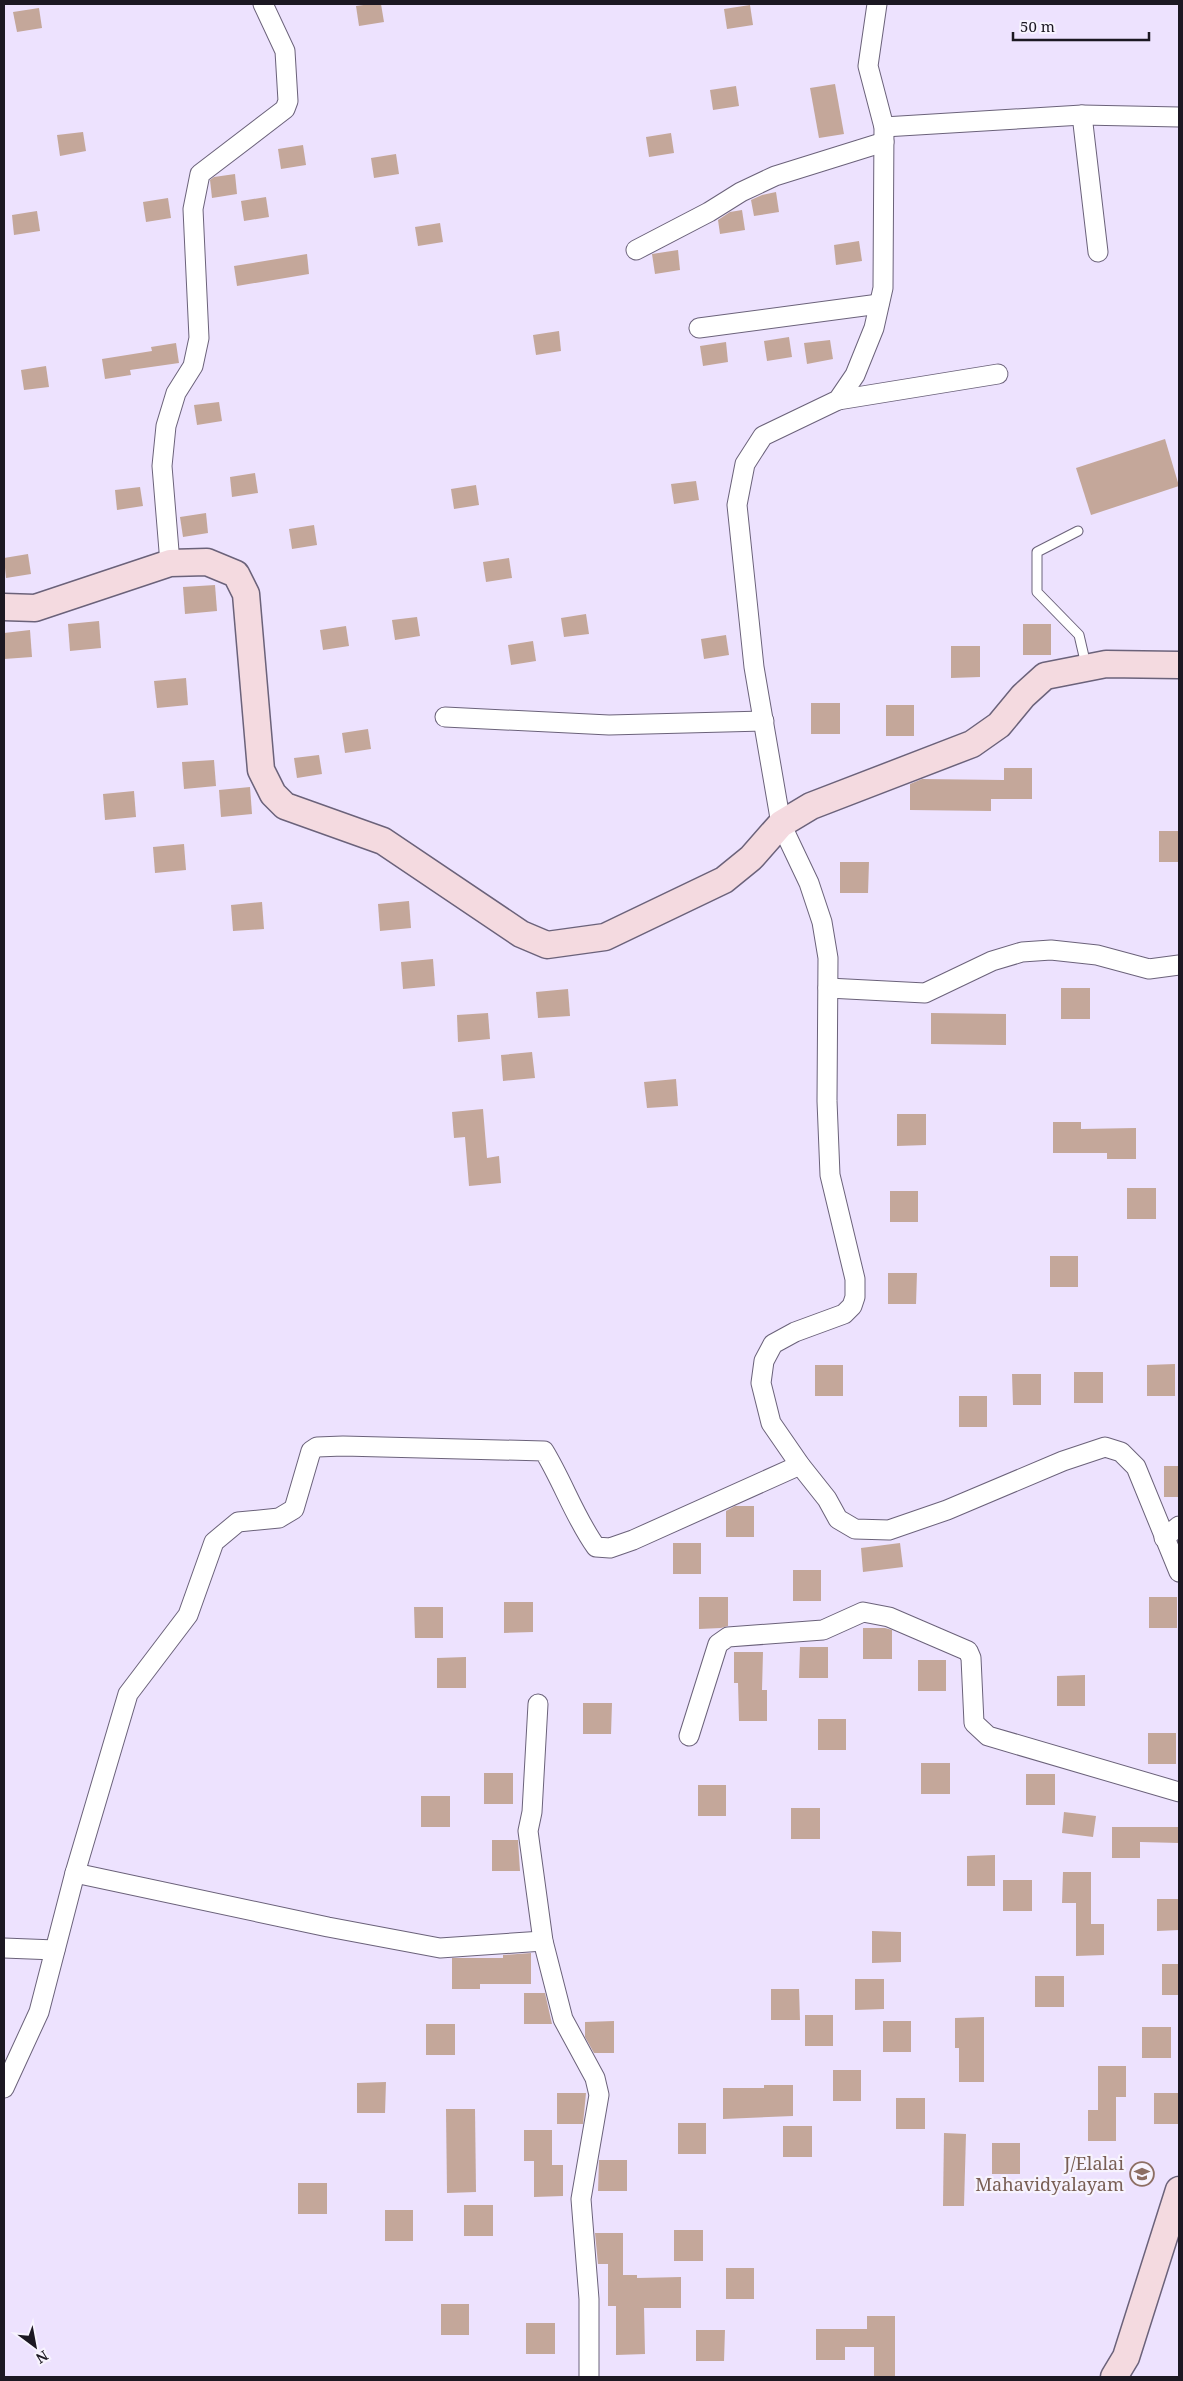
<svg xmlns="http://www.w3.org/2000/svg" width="1183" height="2381" font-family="'Noto Serif',serif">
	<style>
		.building { fill: #c4a79a }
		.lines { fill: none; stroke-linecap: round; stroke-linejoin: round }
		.lane-casing { stroke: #6b627a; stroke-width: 11 }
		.street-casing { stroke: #6b627a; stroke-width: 21 }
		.secondary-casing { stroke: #6b627a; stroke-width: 29 }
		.lane { stroke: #fff; stroke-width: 9 }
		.street { stroke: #fff; stroke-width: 19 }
		.secondary { stroke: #f4dae0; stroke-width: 26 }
		.labels { text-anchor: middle; stroke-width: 4.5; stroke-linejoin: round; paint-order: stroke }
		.education-label { font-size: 18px; fill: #785e54; stroke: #f7f3fe; text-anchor: end }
	</style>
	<rect width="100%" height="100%" fill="#ede2fe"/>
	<g class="building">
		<path d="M371 4H381L384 22 359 26 356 6Z"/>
		<path d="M750 5 753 25 727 29 724 9Z"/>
		<path d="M39 8 42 28 17 32 13 12Z"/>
		<path d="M835 84 844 134 819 138 810 88Z"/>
		<path d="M736 86 739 106 713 110 710 90Z"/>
		<path d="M83 132 86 151 60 156 57 135Z"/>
		<path d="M671 133 674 153 649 157 646 137Z"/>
		<path d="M303 145 306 165 281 169 278 149Z"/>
		<path d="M396 154 399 174 374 178 371 158Z"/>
		<path d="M235 174 237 194 212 198 210 180 214 177Z"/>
		<path d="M776 192 779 212 754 216 751 200 762 195Z"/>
		<path d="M266 197 269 217 244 221 241 201Z"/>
		<path d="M168 198 171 218 146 222 143 202Z"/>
		<path d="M742 210 745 230 720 234 718 220 730 212Z"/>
		<path d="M37 211 40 231 14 235 12 215Z"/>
		<path d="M440 223 443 242 418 246 415 227Z"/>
		<path d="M859 241 862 261 836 265 834 245Z"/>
		<path d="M678 250 680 270 655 274 652 254Z"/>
		<path d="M307 254 309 274 237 286 234 266Z"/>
		<path d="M559 331 561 351 536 355 533 335Z"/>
		<path d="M789 337 792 357 767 361 764 341Z"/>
		<path d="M830 340 833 359 807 364 804 343Z"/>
		<path d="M726 342 728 362 703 366 700 346Z"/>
		<path d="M176 343 179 363 130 370 131 375 105 379 102 359 152 351 151 347Z"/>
		<path d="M46 366 49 387 24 390 21 370Z"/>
		<path d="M219 402 222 421 197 425 194 405Z"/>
		<path d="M1165 439 1179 486 1091 515 1076 468Z"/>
		<path d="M255 473 258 493 232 497 230 477Z"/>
		<path d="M696 481 699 500 674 504 671 484Z"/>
		<path d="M476 485 479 505 454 509 451 489Z"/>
		<path d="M140 487 143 506 117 510 115 490Z"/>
		<path d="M206 513 208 533 183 537 180 517Z"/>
		<path d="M314 525 317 545 292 549 289 529Z"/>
		<path d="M28 554 31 574 6 578 4 558Z"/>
		<path d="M509 558 512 578 486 582 483 562Z"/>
		<path d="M215 585 217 611 185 614 183 587Z"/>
		<path d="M586 614 589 634 564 637 561 618Z"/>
		<path d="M417 617 420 636 395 640 392 620Z"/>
		<path d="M99 621 101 648 70 651 68 624Z"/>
		<rect x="1023" y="624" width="28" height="31"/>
		<path d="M346 626 349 646 323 650 320 630Z"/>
		<path d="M30 630 32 657 4 659V633Z"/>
		<path d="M726 635 729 655 704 659 701 639Z"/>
		<path d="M533 641 536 661 511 665 508 645Z"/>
		<path d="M951 646H980V677L951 678Z"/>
		<path d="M186 678 188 705 157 708 154 681Z"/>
		<rect x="811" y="703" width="29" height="31"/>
		<rect x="886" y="705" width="28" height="31"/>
		<path d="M368 729 371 749 345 753 342 733Z"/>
		<path d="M319 755 322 774 297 778 294 758Z"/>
		<path d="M214 760 216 786 184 789 182 762Z"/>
		<path d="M1004 768H1032V799H991V811L910 810V784L922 779 1004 780Z"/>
		<path d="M250 787 252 814 221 817 219 790Z"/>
		<path d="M134 791 136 817 105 820 103 794Z"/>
		<rect x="1159" y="831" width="20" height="31"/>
		<path d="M184 844 186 870 155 873 153 847Z"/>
		<path d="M840 862H869L868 893H840Z"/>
		<path d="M409 901 411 928 380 931 378 904Z"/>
		<path d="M262 902 264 929 233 931 231 905Z"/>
		<path d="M433 959 435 986 403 989 401 962Z"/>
		<rect x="1061" y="988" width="29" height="31"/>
		<path d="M568 989 570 1016 538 1018 536 992Z"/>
		<path d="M488 1013 490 1039 458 1042 457 1015Z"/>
		<path d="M931 1013 1006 1014V1045L931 1044Z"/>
		<path d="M532 1052 535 1078 503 1081 501 1055Z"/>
		<path d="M676 1079 678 1106 647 1108 644 1082Z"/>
		<path d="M483 1109 487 1158 499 1156 501 1183 469 1186 465 1137 454 1138 452 1112Z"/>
		<path d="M897 1114H926V1145L897 1146Z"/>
		<path d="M1053 1122H1081V1129L1136 1128V1159H1107V1153H1053Z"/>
		<rect x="1127" y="1188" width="29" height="31"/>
		<rect x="890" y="1191" width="28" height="31"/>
		<rect x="1050" y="1256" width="28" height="31"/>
		<path d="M888 1273H917L916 1304H888Z"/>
		<path d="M1175 1364V1396H1147V1365Z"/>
		<rect x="815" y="1365" width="28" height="31"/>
		<rect x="1074" y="1372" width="29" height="31"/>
		<path d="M1012 1374H1041V1405H1013Z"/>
		<rect x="959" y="1396" width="28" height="31"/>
		<rect x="1164" y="1466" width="15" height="31"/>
		<path d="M735 1506H754V1537H726V1511Z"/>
		<rect x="673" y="1543" width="28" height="31"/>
		<path d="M900 1543 903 1567 863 1572 861 1548Z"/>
		<rect x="793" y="1570" width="28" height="31"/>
		<path d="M699 1597H728V1626L721 1628 699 1629Z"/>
		<rect x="1149" y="1597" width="28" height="31"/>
		<path d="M504 1602H533V1632L504 1633Z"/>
		<path d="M414 1607H443V1638H415Z"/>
		<path d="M863 1628H885L892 1630V1659H863Z"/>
		<path d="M800 1647H828V1678H799Z"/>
		<path d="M734 1652H763L762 1690H767V1721H739L738 1683H734Z"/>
		<path d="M466 1657V1688H437V1658Z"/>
		<rect x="918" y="1660" width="28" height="31"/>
		<path d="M1085 1675V1706H1057V1676Z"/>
		<path d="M583 1703H612L611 1734H583Z"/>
		<rect x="818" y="1719" width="28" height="31"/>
		<rect x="1148" y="1733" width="28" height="31"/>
		<rect x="921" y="1763" width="29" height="31"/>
		<rect x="484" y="1773" width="29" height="31"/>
		<rect x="1026" y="1774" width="29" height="31"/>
		<rect x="698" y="1785" width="28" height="31"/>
		<rect x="421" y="1796" width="29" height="31"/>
		<rect x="791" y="1808" width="29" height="31"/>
		<path d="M1064 1812 1096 1816 1093 1837 1062 1833Z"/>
		<path d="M1112 1827H1179V1843L1140 1842V1858H1112Z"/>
		<path d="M492 1840H518L520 1871H492Z"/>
		<path d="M995 1855V1886H967V1856Z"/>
		<path d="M1063 1872H1091V1924H1104V1955L1076 1956V1903H1062Z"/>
		<rect x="1003" y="1880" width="29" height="31"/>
		<path d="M1157 1899H1179V1930L1157 1931Z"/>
		<path d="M872 1931 901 1932V1962L872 1963Z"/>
		<path d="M531 1953V1984H480V1989H452V1958H503V1955Z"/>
		<rect x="1162" y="1964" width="17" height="31"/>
		<rect x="1035" y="1976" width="29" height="31"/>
		<path d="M855 1979H884V2009L855 2010Z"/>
		<path d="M771 1989H799L800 2020H771Z"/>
		<path d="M524 1993H545L552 2024H524Z"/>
		<rect x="805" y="2015" width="28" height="31"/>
		<path d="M984 2017V2082H959V2048H955V2018Z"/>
		<path d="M614 2021V2053H594L585 2037V2022Z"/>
		<rect x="883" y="2021" width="28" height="31"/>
		<rect x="426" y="2024" width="29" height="31"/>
		<rect x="1142" y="2027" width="29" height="31"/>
		<path d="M1098 2066H1126V2097H1116V2141H1088V2110H1098Z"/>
		<rect x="833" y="2070" width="28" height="31"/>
		<path d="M386 2082 385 2113H357V2083Z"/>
		<path d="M764 2085H793V2116L723 2119V2088H764Z"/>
		<path d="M557 2093H586L583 2124H557Z"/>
		<rect x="1154" y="2093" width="25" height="31"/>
		<rect x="896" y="2098" width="29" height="31"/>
		<path d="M446 2109H475L476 2192 447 2193Z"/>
		<rect x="678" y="2123" width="28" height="31"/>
		<rect x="783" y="2126" width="29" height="31"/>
		<path d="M524 2130H552V2165H563V2196L534 2197V2161H524Z"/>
		<path d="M944 2133 966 2134 964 2206H943Z"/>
		<rect x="992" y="2143" width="28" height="31"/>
		<path d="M599 2160H627V2191H598Z"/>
		<rect x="298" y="2183" width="29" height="31"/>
		<rect x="464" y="2205" width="29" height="31"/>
		<rect x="385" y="2210" width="28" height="31"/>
		<rect x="674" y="2230" width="29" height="31"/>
		<path d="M595 2233H623V2275H637V2278L681 2277V2308H644L645 2354 616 2355V2306H608V2264H598Z"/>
		<rect x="726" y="2268" width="28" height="31"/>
		<rect x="441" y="2304" width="28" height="31"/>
		<path d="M867 2316H895V2377H874V2347H845V2360H816V2329H867Z"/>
		<rect x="526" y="2323" width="29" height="31"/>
		<path d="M696 2330H725L724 2361H696Z"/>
	</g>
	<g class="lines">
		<g class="lane-casing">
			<path id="lane" d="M1078 531 1037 552V592L1079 635 1086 665"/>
		</g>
		<g class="street-casing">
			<g id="street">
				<path d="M877 4 868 66 884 127 883 288 874 328 855 375 838 400 763 436 745 464 737 505 754 667 781 824 809 883 822 922 828 958 827 1101 830 1175 855 1279V1297L852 1306 844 1314 795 1332 773 1344 764 1361 761 1383 771 1423 800 1465 827 1499 838 1519 855 1529 889 1530 947 1510 1063 1461 1105 1447 1121 1452 1136 1467 1179 1572"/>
				<path d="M1082 115 1098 252"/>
				<path d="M884 127 1082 115 1179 117"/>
				<path d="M636 250 709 212 741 192 775 176 884 142"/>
				<path d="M699 328 879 304"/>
				<path d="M838 400 998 374"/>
				<path d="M170 563 162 466 166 426 176 393 193 366 199 338 193 209 200 174 285 109 288 101 285 51 263 4"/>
				<path d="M445 717 609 725 764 721"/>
				<path d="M828 988 925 993 992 961 1022 952 1051 950 1097 955 1149 969 1179 965"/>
				<path d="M1164 1538 1179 1526"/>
				<path d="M538 1704 532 1812 528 1831 543 1941 563 2019 595 2078 599 2095 581 2199 589 2299V2377"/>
				<path d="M689 1736 718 1644 728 1637 823 1630 863 1612 889 1617 968 1651 971 1658 974 1723 988 1736 1179 1792"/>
				<path d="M75 1873 328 1927 440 1948 543 1941"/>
				<path d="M4 1948 55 1950"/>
				<path d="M4 2088 39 2012 75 1873 128 1694 188 1615 214 1542 238 1522 279 1518 294 1509 311 1451 317 1447 343 1446 544 1451C563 1482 575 1518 596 1547L610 1548 633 1540 800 1465"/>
			</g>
		</g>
		<g class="secondary-casing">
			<g id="secondary">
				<path d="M4 607 35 608 170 563 207 562 236 574 246 594 261 770 273 794 285 806 383 841 521 934 547 945 605 937 724 880 751 858 781 824 811 806 972 744 999 725 1023 696 1045 676 1106 664 1179 665"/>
				<path d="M1114 2377 1126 2357 1179 2190"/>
			</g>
		</g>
		<use href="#lane" class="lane"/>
		<use href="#street" class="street"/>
		<use href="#secondary" class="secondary"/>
	</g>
	<defs>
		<g id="school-ring" transform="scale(1.25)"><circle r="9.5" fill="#f7f3fe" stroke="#8d6e63" stroke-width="1.5"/><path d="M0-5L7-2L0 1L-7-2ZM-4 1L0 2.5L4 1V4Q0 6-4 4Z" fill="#8d6e63"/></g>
	</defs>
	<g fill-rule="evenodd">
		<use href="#school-ring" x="1142" y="2174"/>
	</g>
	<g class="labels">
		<g class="education-label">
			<text x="1124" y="2170">J/Elalai<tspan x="1124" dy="21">Mahavidyalayam</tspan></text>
		</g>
	</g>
	<rect width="1183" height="2381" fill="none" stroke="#1c1822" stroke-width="10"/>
	<g transform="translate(35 2346) rotate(148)" stroke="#f7f3fe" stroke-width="4" paint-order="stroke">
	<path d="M0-4L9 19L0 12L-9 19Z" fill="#1c1822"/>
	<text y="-8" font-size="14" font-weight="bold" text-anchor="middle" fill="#1c1822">N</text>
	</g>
	<path d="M1013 32v8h136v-8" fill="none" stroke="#1c1822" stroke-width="2.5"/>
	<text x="1020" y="32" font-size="15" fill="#1c1822" stroke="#f7f3fe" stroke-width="4" paint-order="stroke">50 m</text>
</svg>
